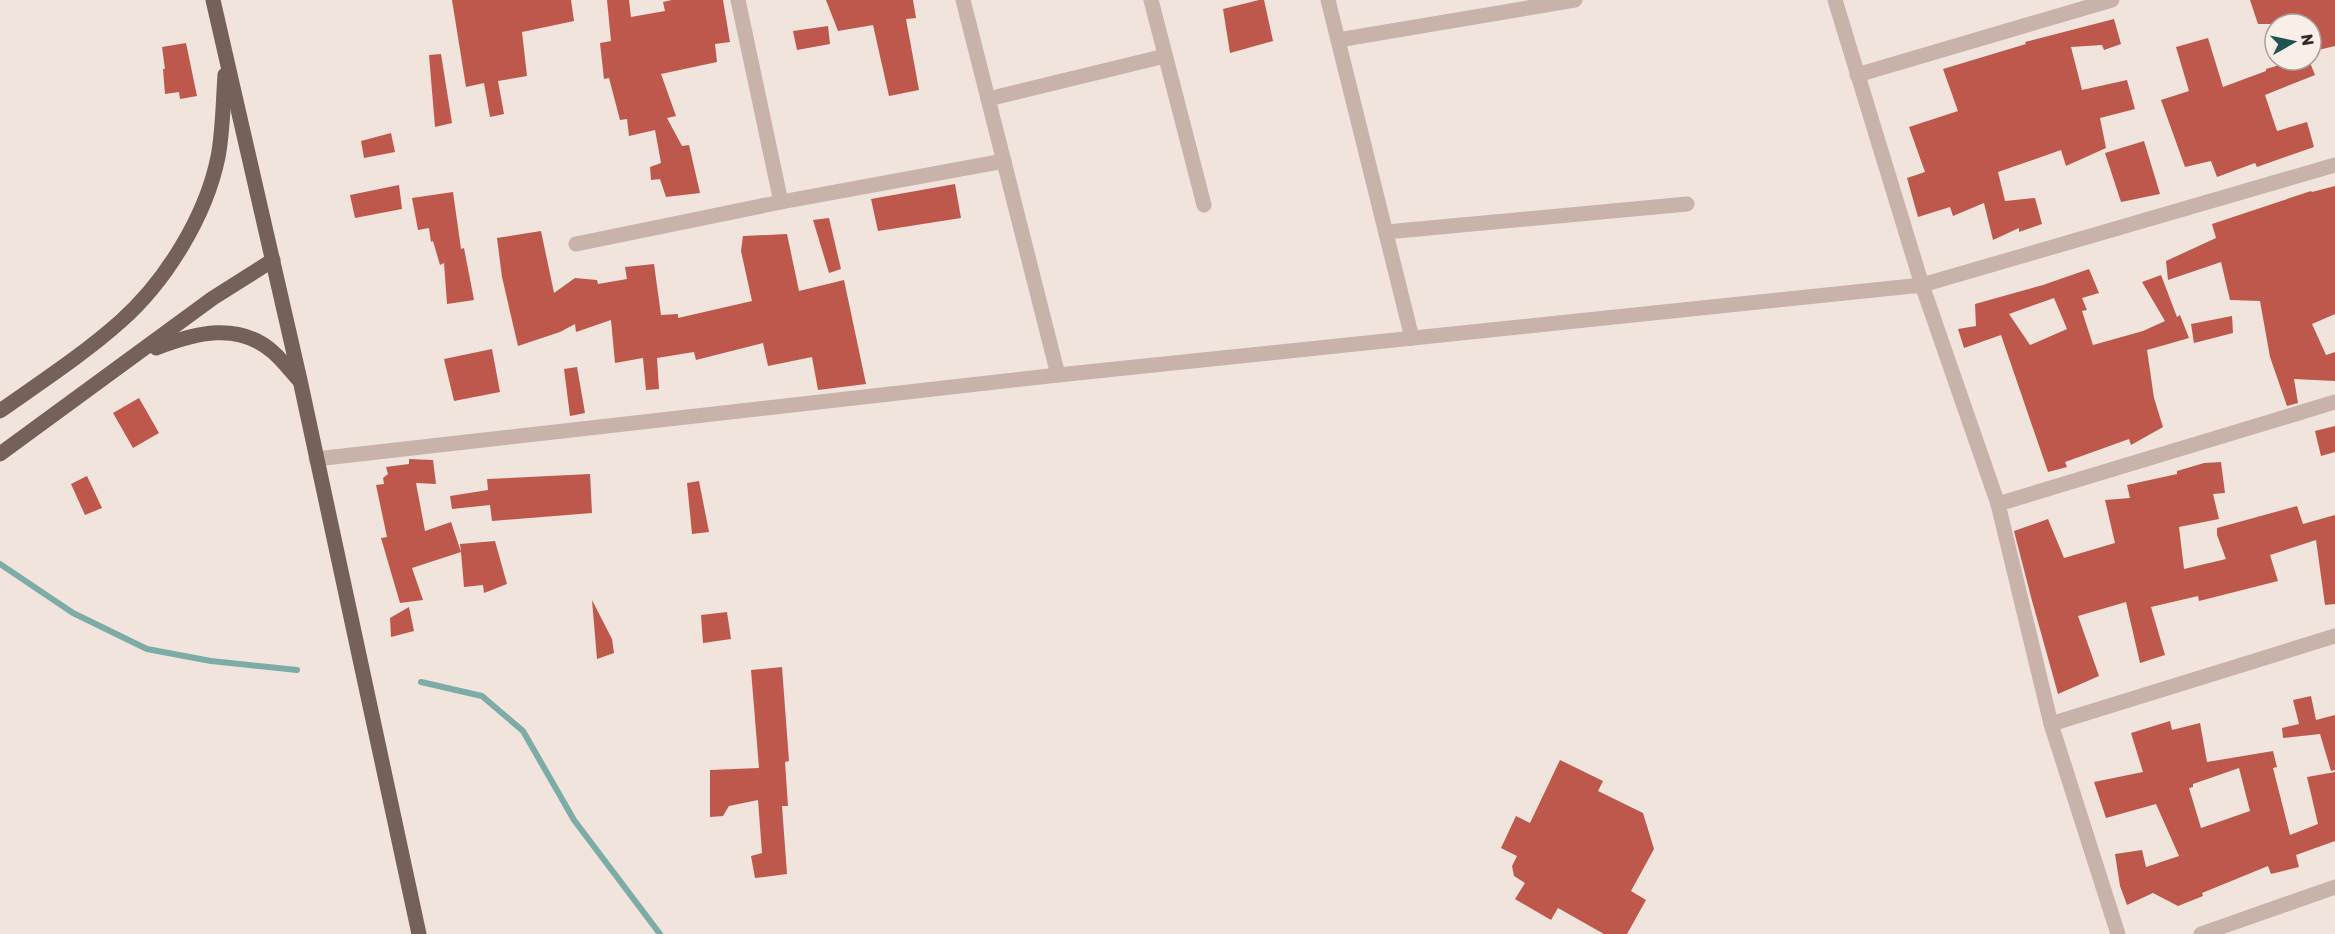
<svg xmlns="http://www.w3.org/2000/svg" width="2335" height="934" font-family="Rubik,sans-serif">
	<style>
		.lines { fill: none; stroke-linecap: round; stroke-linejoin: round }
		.stream { stroke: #7daca7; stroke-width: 6 }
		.building { fill: #be584c; fill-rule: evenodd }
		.street { stroke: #c8b2a9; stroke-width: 15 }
		.primary { stroke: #76605a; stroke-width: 15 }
	</style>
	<rect width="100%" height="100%" fill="#f0e4dc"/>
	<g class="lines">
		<g class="stream">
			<path d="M0 564 73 613 147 649 211 661 297 670"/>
			<path d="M421 682 482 696 523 731 574 820 660 934"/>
		</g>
	</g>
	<g class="building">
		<path d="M452 0H571L574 21 522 32 527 76 498 81 504 114 490 117 484 83 466 87Z"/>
		<path d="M607 0H629L631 17 665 11 663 2 672 0H723L730 42 715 44 717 62 661 74 676 116 667 118 682 146 689 145 700 193 666 197 660 179 651 180 650 167 661 163 655 130 629 136 627 119 620 120 609 78 604 79 600 43 611 41Z"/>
		<path d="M826 0H913L916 18 906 19 919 90 889 96 873 25 838 31Z"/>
		<path d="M1259 0H1264L1273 41 1230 53 1223 9Z"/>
		<path d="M2250 0H2335V46L2314 51 2311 24H2258Z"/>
		<path d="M2114 19 2121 44 2104 50 2102 45 2071 47 2082 90 2127 80 2135 109 2100 118 2106 148 2066 166 2061 150 1998 172 2005 201 2035 198 2042 224 2019 232V228L1993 240 1984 203 1953 216 1950 207 1918 217 1907 178 1925 172 1909 127 1958 111 1943 69 2026 44 2025 42Z"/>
		<path d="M828 26 830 44 797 50 793 31Z"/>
		<path d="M2208 38 2223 87 2266 71V69L2297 60H2309L2315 75 2265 95 2277 131 2307 122 2314 147 2257 167 2255 163 2217 177 2211 161 2185 167 2161 100 2189 91 2176 47Z"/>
		<path d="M186 43 197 96 180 99 179 92 165 94 163 69H165L162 47Z"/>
		<path d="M441 54 452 123 435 127 429 55Z"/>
		<path d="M391 133 395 152 364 158 361 141Z"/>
		<path d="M2144 141 2160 194 2121 202 2105 153Z"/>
		<path d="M955 184 961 218 878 231 871 199Z"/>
		<path d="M399 185 402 209 355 218 350 195Z"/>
		<path d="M2335 186V314L2312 324 2326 355 2335 352V381L2294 379 2298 403 2287 406 2270 357 2260 301 2230 300 2221 262 2168 280 2166 261 2216 238 2212 224 2311 191 2312 192Z"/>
		<path d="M453 192 461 249 464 248 474 300 447 304 444 263 440 265 433 241 431 242 429 228 418 230 412 198Z"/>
		<path d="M829 218 841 269 829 273 813 220Z"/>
		<path d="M541 231 554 293 575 278 597 280 598 284 627 279 625 267 654 264 661 315 678 314V318L752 301 741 251 743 236 787 234 799 291 844 280 866 384 818 390 812 357 768 366 763 343 696 360 694 352 657 358 659 389 646 390 643 358 615 363 611 320 576 332 575 324 560 332 518 346 502 277 497 238Z"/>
		<path d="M2089 269 2099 293 2082 298 2087 310 2082 311 2093 345 2143 331 2165 321 2142 282 2161 275 2177 317 2180 315 2189 338 2147 350 2154 398 2163 427 2131 445 2129 439 2065 462 2067 467 2048 472 2001 335 1964 348 1958 329 1976 326 1975 304 2043 285ZM2054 298 2067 329 2030 345 2009 314Z"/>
		<path d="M2232 316 2233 333 2194 343 2191 324Z"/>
		<path d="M492 349 500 392 454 401 444 359Z"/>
		<path d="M577 367 585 413 570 416 564 369Z"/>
		<path d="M139 398 159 433 133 448 113 413Z"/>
		<path d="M2335 426V452L2321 456 2315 431Z"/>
		<path d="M409 459 433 460 436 484 416 483 425 531 451 522 461 552 460 544 495 541 507 584 484 593 483 585 464 587 461 552 412 568 423 600 400 603 381 538 387 537 376 485 384 484 383 478 388 474 386 467 409 464Z"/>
		<path d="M2221 462 2225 493 2213 494 2219 519 2179 527 2184 569 2226 559 2217 535V528L2297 506 2303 524 2335 515V604L2325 605 2316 540 2270 555 2278 581 2199 601 2198 596 2151 607 2165 655 2140 663 2126 602 2078 616 2099 676 2058 694 2031 597 2014 531 2048 519 2064 558 2115 543 2105 500 2130 498 2127 485 2177 474V471L2204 463Z"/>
		<path d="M590 474 592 513 492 521 490 505 452 509 450 496 488 490 487 479Z"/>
		<path d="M87 476 102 508 85 515 71 484Z"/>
		<path d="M699 481 709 532 692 534 687 483Z"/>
		<path d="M592 600 612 639 614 653 597 659Z"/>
		<path d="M409 607 414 631 391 637 390 618Z"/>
		<path d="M727 612 731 639 703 643 701 615Z"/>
		<path d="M782 667 789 761 785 762 788 806H782L787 874 755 878 751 856 762 853 758 800 729 806 723 816 710 817V770L759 768 751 670Z"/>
		<path d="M2311 696 2316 720 2335 715V770L2331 771 2320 734 2283 738 2282 728 2299 724 2293 700Z"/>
		<path d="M2170 721 2172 730 2200 723 2207 762 2273 751 2277 767 2273 768 2290 835 2318 824 2307 777 2335 772V841L2296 855 2299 867 2271 874 2268 866 2202 893 2203 896 2178 906 2153 893 2127 905 2120 886 2115 854 2142 850 2146 867 2179 856 2156 804 2106 818 2094 782 2143 772 2131 733ZM2239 768 2250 811 2201 828 2189 788 2193 787V784Z"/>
		<path d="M1560 760 1603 781 1598 791 1643 813 1654 849 1631 891 1646 900 1627 934H1604L1558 908 1551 920 1515 899 1525 883 1514 876 1512 866 1517 856 1501 848 1516 816 1530 823Z"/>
	</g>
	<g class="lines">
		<g class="street">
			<path d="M738 0 781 202"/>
			<path d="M963 0 1058 375"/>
			<path d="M1151 0 1204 205"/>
			<path d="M1328 0 1412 338"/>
			<path d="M1835 0 1922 285 1998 504 2051 724 2118 934"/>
			<path d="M1338 40 1575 0"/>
			<path d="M1857 75 2112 0"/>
			<path d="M988 99 1165 56"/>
			<path d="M1386 232 1687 204"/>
			<path d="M576 244 781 202 1004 161"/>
			<path d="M316 459 1058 375 1922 285 2335 165"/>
			<path d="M1998 504 2335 402"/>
			<path d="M2051 724 2335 636"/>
			<path d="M2201 934 2335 887"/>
		</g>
		<g class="primary">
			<path d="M213 0 300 380 419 934"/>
			<path d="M156 348C195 333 238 321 273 352 282 360 290 370 298 379"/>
			<path d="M0 411C41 382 84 354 121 321 166 281 206 216 218 157 223 131 223 102 225 75"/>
			<path d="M0 454 213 298 273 260"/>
		</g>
	</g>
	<g transform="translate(2293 42) rotate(81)"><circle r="28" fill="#f8efe8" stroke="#aaa09b" stroke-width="1.5"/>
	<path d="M0-4.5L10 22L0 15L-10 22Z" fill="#205450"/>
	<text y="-9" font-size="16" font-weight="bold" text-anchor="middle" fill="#352a28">N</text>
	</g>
</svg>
